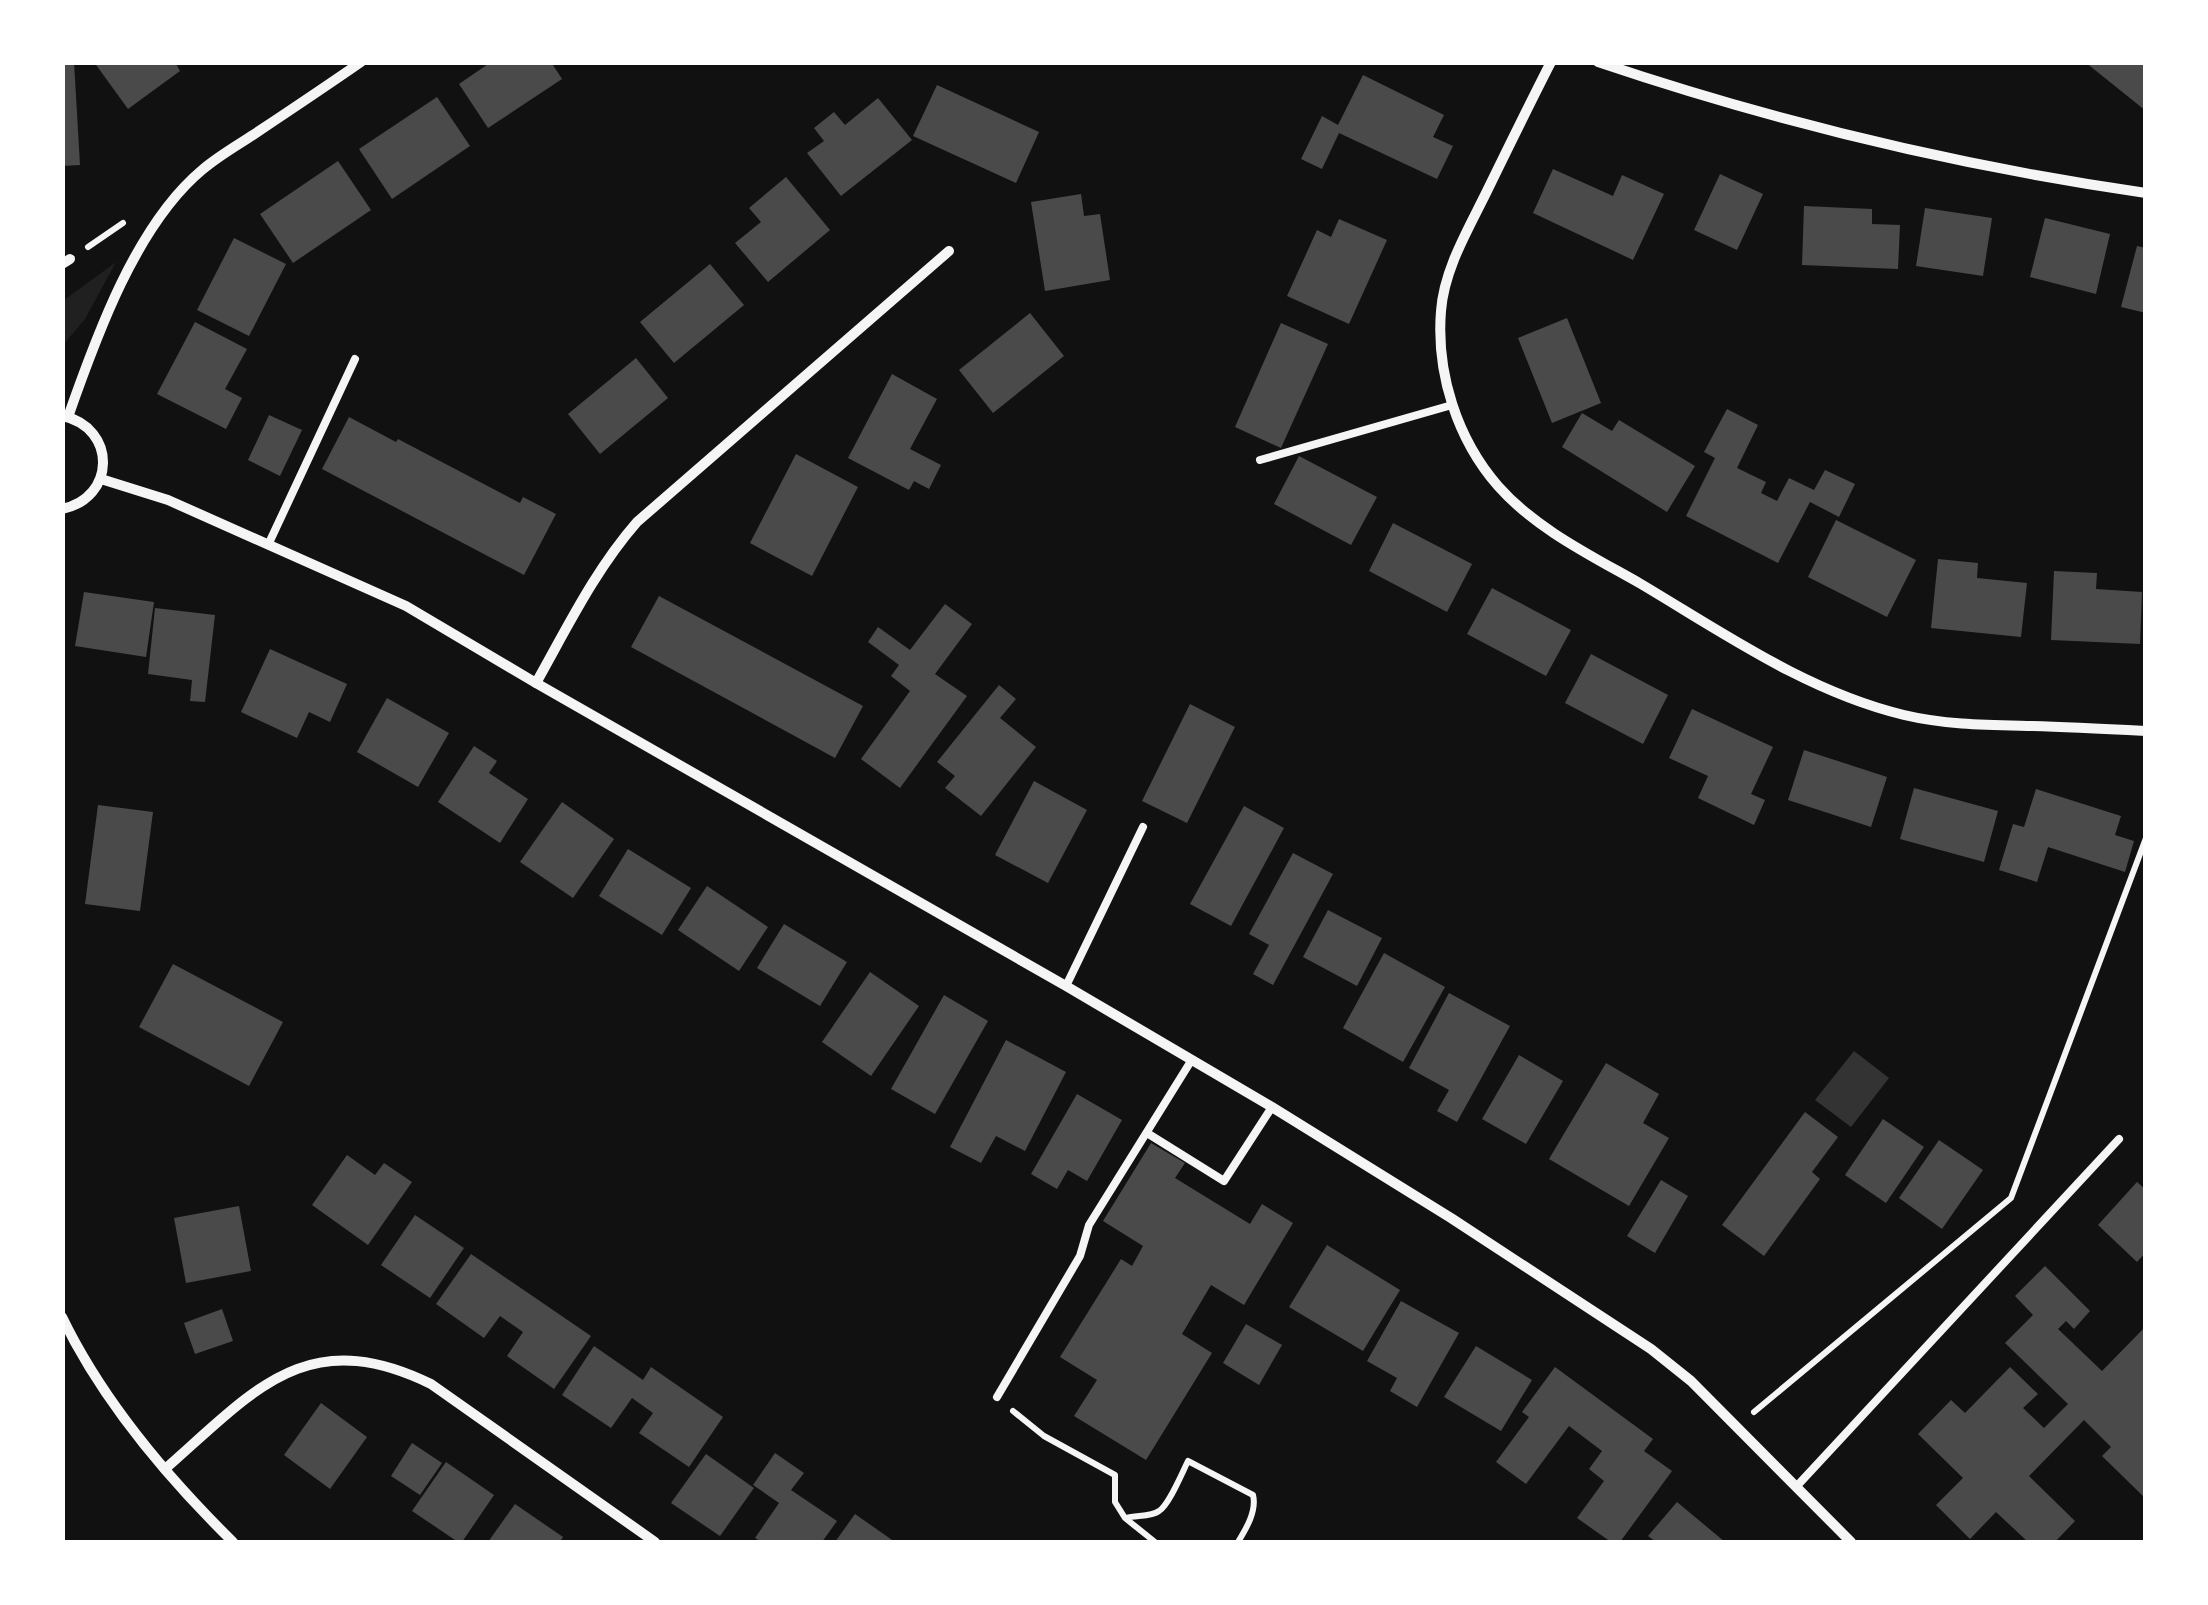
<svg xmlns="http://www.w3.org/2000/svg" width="2208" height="1605" font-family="'DejaVu Sans',sans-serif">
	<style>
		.green { fill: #202020 }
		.water { fill: #333 }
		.building { fill: #4a4a4a }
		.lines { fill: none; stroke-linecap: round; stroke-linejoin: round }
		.path { stroke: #f5f5f5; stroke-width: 6 }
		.service { stroke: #f5f5f5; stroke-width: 8 }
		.minor { stroke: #f5f5f5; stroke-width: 10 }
	</style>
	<rect width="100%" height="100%" fill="#111"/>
	<path class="green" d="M116 262 85 319 63 345V301Z"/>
	<path class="water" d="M1854 1051 1889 1078 1851 1127 1815 1100Z"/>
	<g class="building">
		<path d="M62 62H74L80 165 62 166Z"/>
		<path d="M94 62H175L180 71 128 109Z"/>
		<path d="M491 62H551L562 79 488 128 459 84Z"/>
		<path d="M2085 62H2146V111Z"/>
		<path d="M1363 75 1444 115 1433 137 1453 146 1437 179 1339 133 1322 169 1301 159 1322 116 1338 125Z"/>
		<path d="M937 85 1039 132 1016 183 913 136Z"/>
		<path d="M437 97 470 146 392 199 359 149Z"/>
		<path d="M878 98 912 140 841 196 807 153 824 141 814 128 834 112 845 125Z"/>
		<path d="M338 161 371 210 293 263 260 214Z"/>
		<path d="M1553 169 1613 196 1622 175 1664 194 1633 260 1533 213Z"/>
		<path d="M1720 174 1763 194 1737 250 1694 230Z"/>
		<path d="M786 177 830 230 768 282 735 243 761 222 749 208Z"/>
		<path d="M1081 194 1084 216 1100 214 1110 280 1045 291 1031 202Z"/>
		<path d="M1804 206 1872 209V224L1900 225 1898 269 1802 265Z"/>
		<path d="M1925 208 1992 218 1983 276 1916 266Z"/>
		<path d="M2045 218 2110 234 2096 294 2030 277Z"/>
		<path d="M1339 219 1387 240 1349 324 1287 296 1317 230 1331 237Z"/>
		<path d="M234 238 286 264 249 336 197 310Z"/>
		<path d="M2137 246 2146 248V313L2121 307Z"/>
		<path d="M710 264 744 305 674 363 640 322Z"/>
		<path d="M1030 313 1064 356 993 413 959 370Z"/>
		<path d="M1567 318 1601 403 1552 423 1518 338Z"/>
		<path d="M195 322 247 349 225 389 242 398 226 429 157 394Z"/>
		<path d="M1281 323 1328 344 1281 448 1235 427Z"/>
		<path d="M636 358 668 398 600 454 568 414Z"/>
		<path d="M892 374 937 399 910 449 941 465 929 489 914 481 909 490 848 458Z"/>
		<path d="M1727 409 1758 425 1737 468 1766 482 1761 493 1777 501 1789 478 1814 490 1825 470 1855 484 1839 517 1810 502 1778 563 1686 516 1715 458 1704 452Z"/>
		<path d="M1582 413 1612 431 1619 420 1695 466 1667 512 1562 447Z"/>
		<path d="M269 415 302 430 280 476 248 460Z"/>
		<path d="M349 417 396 442 398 439 520 503 523 497 556 514 524 575 322 469Z"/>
		<path d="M796 454 858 487 812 576 750 543Z"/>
		<path d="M1299 456 1377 497 1351 545 1274 504Z"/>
		<path d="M1836 520 1916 560 1887 617 1808 577Z"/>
		<path d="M1393 523 1472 564 1447 612 1369 571Z"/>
		<path d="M1938 559 1978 563 1977 578 2027 583 2021 637 1931 628Z"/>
		<path d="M2054 571 2097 573 2096 589 2142 592 2140 644 2051 640Z"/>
		<path d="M1492 588 1571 630 1546 676 1467 634Z"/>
		<path d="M84 592 154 602 146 657 75 646Z"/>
		<path d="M659 596 863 706 835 758 631 647Z"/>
		<path d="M945 604 972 624 935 674 967 696 900 788 861 759 910 691 891 676 899 665 868 642 878 627 910 650Z"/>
		<path d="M155 608 215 615 205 702 190 701 192 680 148 674Z"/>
		<path d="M270 649 347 684 330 722 309 712 297 738 241 712Z"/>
		<path d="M1591 654 1668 695 1643 744 1565 703Z"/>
		<path d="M999 685 1016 699 1000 718 1036 747 981 816 945 788 955 776 937 762Z"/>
		<path d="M387 698 449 733 418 787 357 752Z"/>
		<path d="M1190 704 1235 727 1187 823 1142 801Z"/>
		<path d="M1692 709 1773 747 1751 794 1765 800 1754 825 1698 798 1708 776 1669 758Z"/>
		<path d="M474 746 497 761 489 773 528 799 500 843 438 802Z"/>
		<path d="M1804 750 1887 777 1871 827 1788 800Z"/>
		<path d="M1034 781 1087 810 1048 883 995 855Z"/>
		<path d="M1914 788 1998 811 1984 862 1900 839Z"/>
		<path d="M2036 789 2121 816 2115 835 2134 841 2125 872 2048 847 2037 882 1999 870 2013 824 2024 827Z"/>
		<path d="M562 802 614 839 573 898 520 862Z"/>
		<path d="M98 805 153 812 140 911 85 904Z"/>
		<path d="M1244 806 1284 828 1231 926 1190 904Z"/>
		<path d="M628 849 691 888 662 935 599 896Z"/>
		<path d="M1293 853 1333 874 1273 985 1253 974 1269 945 1249 934Z"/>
		<path d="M707 886 768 927 739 971 678 930Z"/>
		<path d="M1328 910 1382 938 1357 986 1303 957Z"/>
		<path d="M784 924 847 962 820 1006 757 968Z"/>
		<path d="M1384 953 1445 987 1403 1062 1343 1028Z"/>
		<path d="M173 964 283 1022 249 1086 139 1027Z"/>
		<path d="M870 972 919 1006 871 1076 822 1042Z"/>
		<path d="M1449 993 1510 1026 1457 1122 1437 1111 1449 1090 1409 1068Z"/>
		<path d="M944 995 988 1021 935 1114 891 1089Z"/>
		<path d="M1006 1040 1066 1072 1025 1151 996 1136 981 1163 950 1147Z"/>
		<path d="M1519 1055 1563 1081 1526 1144 1482 1119Z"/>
		<path d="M1606 1063 1659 1094 1643 1123 1669 1138 1629 1206 1549 1159Z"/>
		<path d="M1077 1094 1122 1120 1087 1181 1068 1170 1057 1189 1031 1174Z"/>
		<path d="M1805 1112 1838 1137 1812 1172 1820 1179 1764 1256 1722 1225Z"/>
		<path d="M1883 1119 1924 1147 1886 1203 1845 1175Z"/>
		<path d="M1939 1140 1983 1170 1942 1229 1899 1198Z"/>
		<path d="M1151 1143 1185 1163 1175 1178 1250 1224 1262 1204 1293 1223 1244 1305 1211 1285 1182 1334 1212 1353 1146 1460 1074 1416 1097 1380 1060 1357 1121 1259 1132 1266 1143 1246 1103 1221Z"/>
		<path d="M347 1155 375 1175 384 1163 412 1182 368 1245 312 1205Z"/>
		<path d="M1661 1180 1688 1196 1655 1253 1627 1236Z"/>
		<path d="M2137 1182 2146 1190V1252L2137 1262 2098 1225Z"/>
		<path d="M239 1206 251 1271 186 1283 174 1218Z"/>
		<path d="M415 1215 464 1248 430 1298 381 1265Z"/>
		<path d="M1327 1245 1400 1290 1363 1351 1289 1307Z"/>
		<path d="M471 1254 591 1336 554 1389 507 1356 523 1332 500 1316 484 1338 436 1304Z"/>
		<path d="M2045 1266 2090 1311 2074 1329 2066 1321 2058 1329 2102 1371 2146 1326V1499L2102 1456 2111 1447 2084 1420 2029 1476 2075 1521 2055 1542H2028L1996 1512 1970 1539 1936 1505 1963 1478 1918 1434 1951 1400 1965 1413 2010 1367 2038 1394 2023 1408 2044 1428 2068 1404 2005 1343 2033 1315 2015 1296Z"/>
		<path d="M1401 1301 1459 1333 1417 1407 1390 1391 1397 1378 1367 1361Z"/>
		<path d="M222 1309 233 1341 195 1354 184 1323Z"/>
		<path d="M1246 1324 1282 1345 1259 1385 1223 1363Z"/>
		<path d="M594 1346 643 1380 651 1367 723 1417 689 1467 639 1433 653 1413 632 1398 611 1428 562 1395Z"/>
		<path d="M1476 1346 1532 1380 1501 1431 1444 1397Z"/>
		<path d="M1555 1367 1653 1439 1644 1451 1672 1471 1620 1542H1611L1577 1518 1604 1481 1589 1469 1602 1451 1569 1426 1526 1484 1496 1462 1529 1417 1522 1412Z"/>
		<path d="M321 1403 367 1437 330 1489 284 1455Z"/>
		<path d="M412 1443 442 1463 420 1495 391 1476Z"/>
		<path d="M775 1453 804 1473 791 1490 837 1521 822 1542H762L755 1538 779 1503 753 1485Z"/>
		<path d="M706 1454 754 1488 720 1536 671 1503Z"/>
		<path d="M446 1462 494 1495 462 1542H458L412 1511Z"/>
		<path d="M1677 1502 1725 1542H1656L1648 1536Z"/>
		<path d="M515 1504 563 1537 560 1542H488Z"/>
		<path d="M855 1514 895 1542H835Z"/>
	</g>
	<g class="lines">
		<g class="path">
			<path d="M88 247 123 223"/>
			<path d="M1013 1411 1044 1436 1115 1475V1502L1125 1518 1155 1542"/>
			<path d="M1754 1412 2011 1198 2146 838"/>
			<path d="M1126 1518C1136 1515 1151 1517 1159 1511 1169 1505 1182 1473 1188 1461L1253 1495C1257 1511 1246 1529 1238 1542"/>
		</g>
		<g class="service">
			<path d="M1260 460 1452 405"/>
			<path d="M269 543 355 359"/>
			<path d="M1066 986 1143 827"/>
			<path d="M1147 1133 1224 1181 1272 1107"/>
			<path d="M997 1397 1080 1256 1089 1225 1191 1061"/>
			<path d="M1796 1487 2119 1139"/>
		</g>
		<g class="minor">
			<path d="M1551 62C1529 105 1508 148 1487 191 1469 228 1444 269 1441 311 1436 373 1457 439 1498 486 1536 529 1592 556 1641 584 1725 634 1808 692 1904 715 1946 725 1989 725 2032 726 2070 727 2108 729 2146 731"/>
			<path d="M1598 62C1776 122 1959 166 2146 193"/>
			<path d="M62 264 70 259"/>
			<path d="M68 417C96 337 136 225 202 170 217 157 236 146 253 135 289 111 325 87 361 62"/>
			<path d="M101 479 168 500 406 606 536 683 1066 986 1272 1107 1451 1218 1651 1349 1691 1381 1851 1542"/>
			<path d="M62 509C116 498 117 428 63 416"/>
			<path d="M536 683C567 628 595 570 637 522L949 251"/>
			<path d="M62 1317C103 1402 167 1477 233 1542"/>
			<path d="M165 1469C254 1391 306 1323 431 1384L655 1542"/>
		</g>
	</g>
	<rect width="2208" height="1605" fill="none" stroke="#ffffff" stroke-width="130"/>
</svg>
